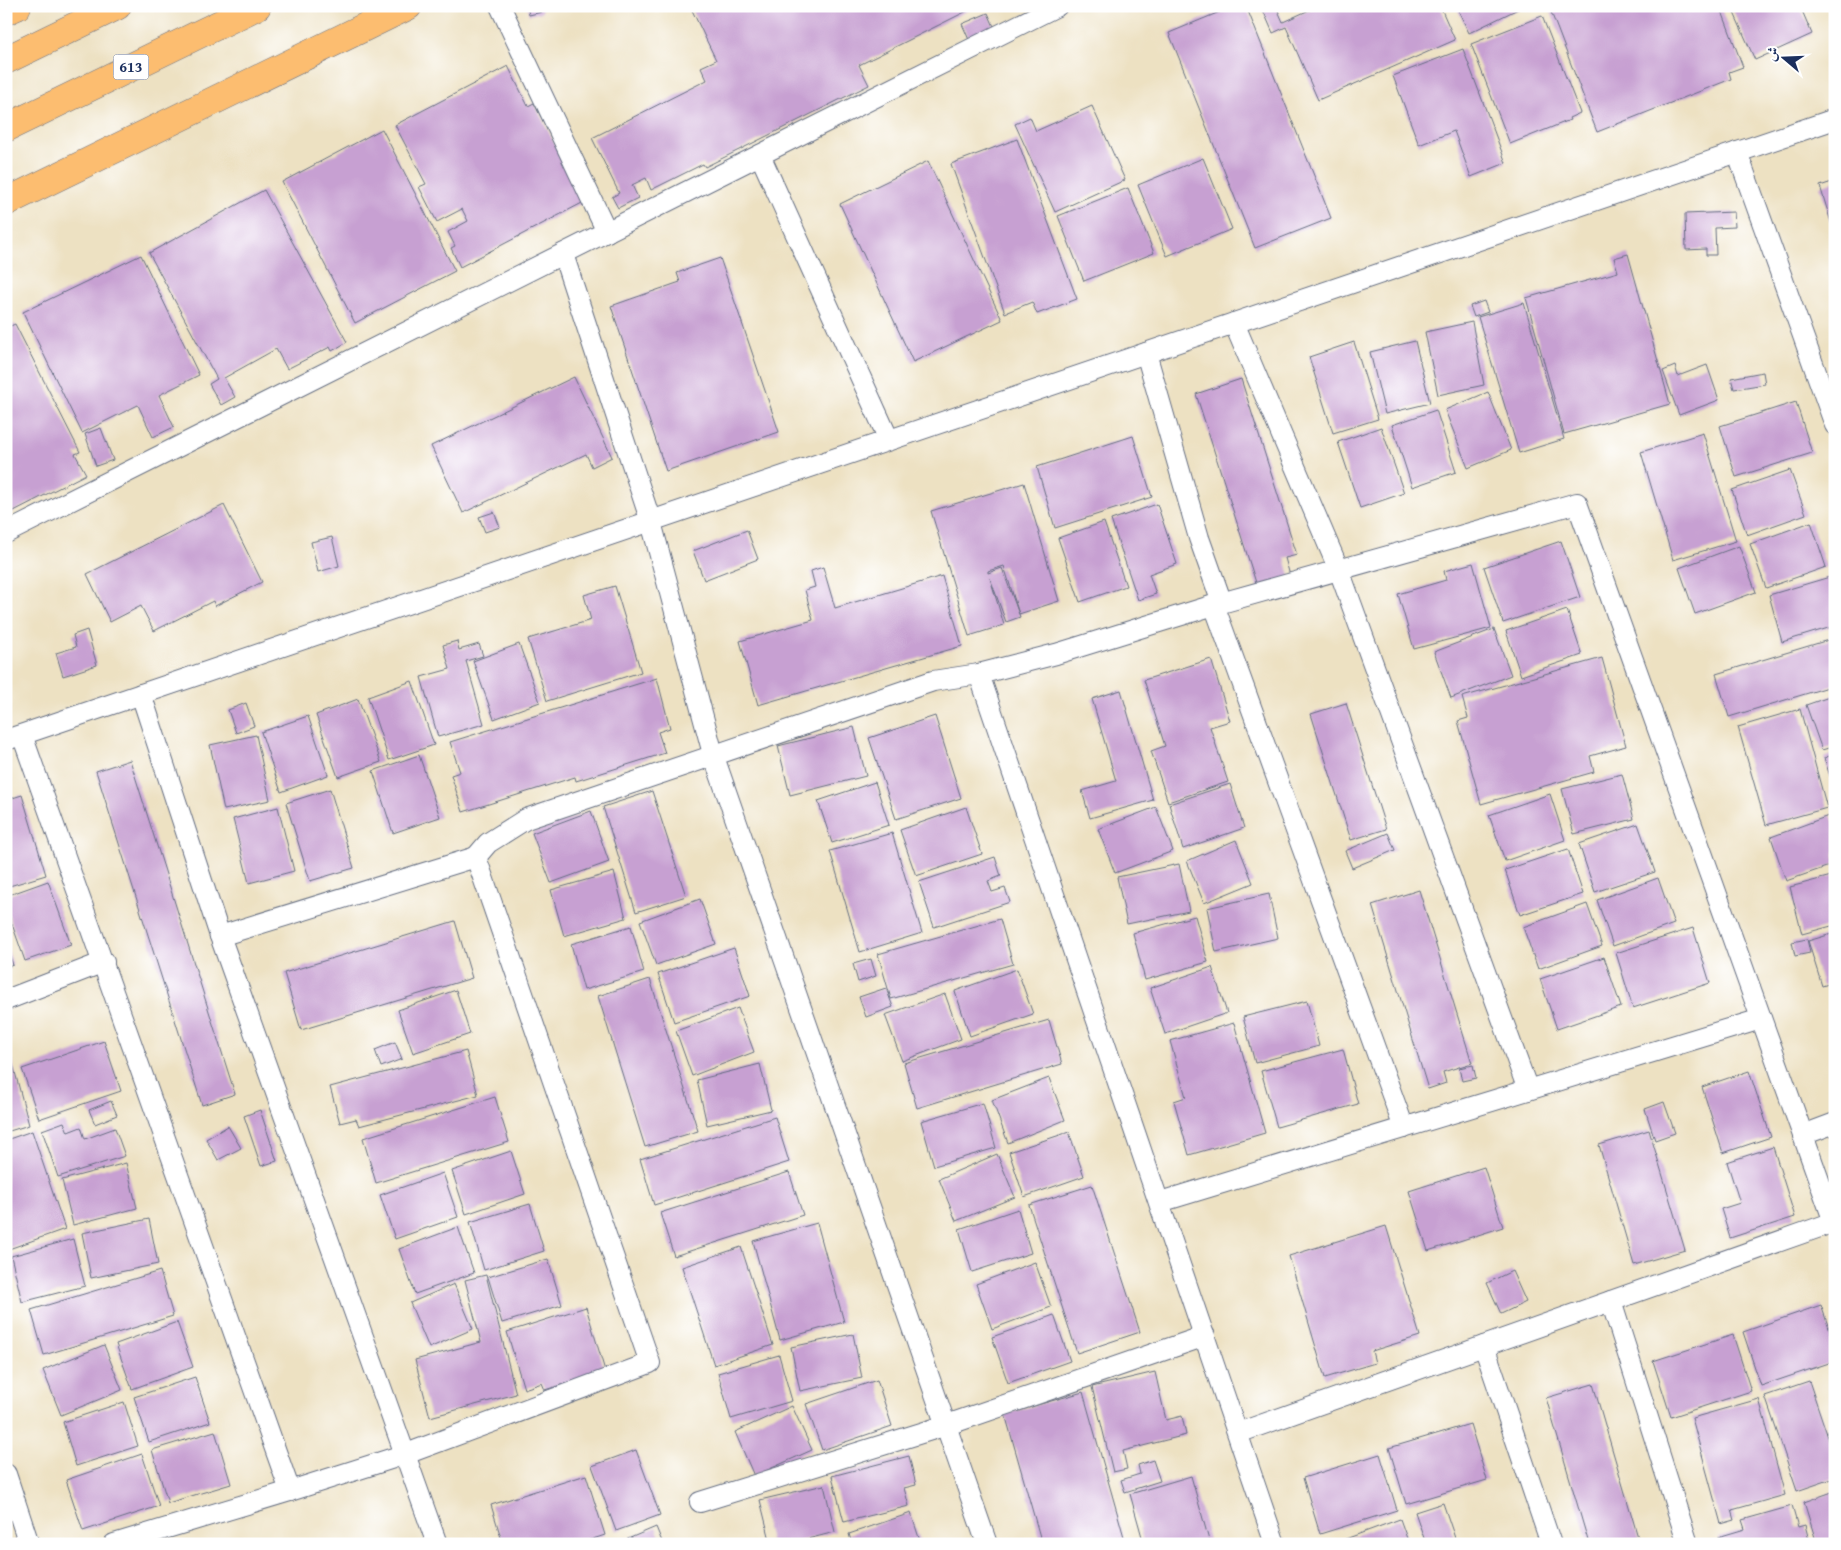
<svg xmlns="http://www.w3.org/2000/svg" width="1841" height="1550" font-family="'Gentium Book Plus',Amiri,serif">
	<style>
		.building { fill: #c7a0d2 }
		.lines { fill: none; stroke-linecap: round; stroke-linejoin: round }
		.minor-casing { stroke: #646d81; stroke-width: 22 }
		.primary-casing { stroke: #646d81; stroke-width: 29 }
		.motorway-casing { stroke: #646d81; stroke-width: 29 }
		.minor { stroke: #fff; stroke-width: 20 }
		.primary { stroke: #fcbd6f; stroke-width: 28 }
		.motorway { stroke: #fcbd6f; stroke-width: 28 }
		.labels { text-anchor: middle; stroke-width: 5; stroke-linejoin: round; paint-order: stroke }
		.shield { fill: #fff; stroke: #5f6d8e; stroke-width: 1 }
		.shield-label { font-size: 15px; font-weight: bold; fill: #1b2f5e }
	</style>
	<rect width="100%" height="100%" fill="#fff"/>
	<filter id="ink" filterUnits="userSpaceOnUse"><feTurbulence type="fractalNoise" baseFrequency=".02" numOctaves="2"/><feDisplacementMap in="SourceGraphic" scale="10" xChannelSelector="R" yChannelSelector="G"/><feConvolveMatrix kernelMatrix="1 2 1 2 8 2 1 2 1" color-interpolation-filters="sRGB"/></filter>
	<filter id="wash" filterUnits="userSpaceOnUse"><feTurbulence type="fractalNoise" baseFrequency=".0096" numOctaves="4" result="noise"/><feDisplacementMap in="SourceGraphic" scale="20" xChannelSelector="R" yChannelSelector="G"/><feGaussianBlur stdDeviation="1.12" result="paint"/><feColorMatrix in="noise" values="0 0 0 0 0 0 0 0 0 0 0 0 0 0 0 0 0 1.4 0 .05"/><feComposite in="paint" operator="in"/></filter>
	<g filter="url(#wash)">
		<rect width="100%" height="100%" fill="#ede1c2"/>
		<g id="blocks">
			<g class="building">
				<path d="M527 6H541L542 12 529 15Z"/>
				<path d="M690 6H977L859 65 869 85 705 167 703 164 651 190 646 178 632 185 638 198 618 208 612 197 619 193 592 138 707 80 701 67 716 60Z"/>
				<path d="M1234 6H1246L1331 218 1255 248 1169 33Z"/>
				<path d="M1272 6H1276L1283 22 1318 6H1440L1455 40 1318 100 1286 27 1273 33 1263 10Z"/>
				<path d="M1456 6H1524L1469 33Z"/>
				<path d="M1565 6H1720L1743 67 1729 72 1731 79 1597 132 1551 12Z"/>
				<path d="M1731 6H1800L1812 34 1755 60Z"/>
				<path d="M988 13 996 31 970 42 962 24Z"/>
				<path d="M1542 16 1580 113 1569 118 1570 120 1510 144 1471 44Z"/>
				<path d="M1463 49 1506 163 1471 177 1454 131 1419 145 1393 76Z"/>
				<path d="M508 66 528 106 534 103 584 202 460 267 451 248 455 246 448 232 468 221 462 209 437 222 419 187 426 184 395 125Z"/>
				<path d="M1092 106 1125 180 1055 212 1015 124 1030 117 1036 131Z"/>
				<path d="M382 129 455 271 355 323 282 182Z"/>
				<path d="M1017 139 1077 299 1037 314 1032 302 1005 313 951 164Z"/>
				<path d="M1203 158 1232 229 1167 256 1138 185Z"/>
				<path d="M928 161 1002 320 913 362 840 204Z"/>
				<path d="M1835 181V232H1834L1820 186Z"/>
				<path d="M1128 188 1154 253 1084 281 1058 216Z"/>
				<path d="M264 190 347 342 332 351 330 347 287 369 276 349 224 378 235 397 221 405 209 384 217 379 149 253Z"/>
				<path d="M1734 212 1735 227 1715 228 1716 255H1706V249L1686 250 1685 214Z"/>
				<path d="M1628 254 1670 404 1564 434 1526 298 1618 272 1614 258Z"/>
				<path d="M141 255 199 375 159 395 174 427 153 437 138 405 82 433 23 312Z"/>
				<path d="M720 258 779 432 666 471 611 306 680 282 677 273Z"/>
				<path d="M1484 301 1488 312 1474 317 1470 306Z"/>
				<path d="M1524 303 1564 439 1519 453 1478 317Z"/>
				<path d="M1472 322 1484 385 1438 395 1425 332Z"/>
				<path d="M15 324 80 452 75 454 86 474 6 515V328Z"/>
				<path d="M1415 341 1430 403 1385 414 1370 352Z"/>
				<path d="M1354 342 1378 419 1333 433 1309 357Z"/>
				<path d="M1707 365 1719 400 1679 415 1663 371 1675 366 1678 376Z"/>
				<path d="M1763 372 1765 384 1734 389 1731 378Z"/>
				<path d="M574 377 612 457 592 467 586 454 463 513 431 446Z"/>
				<path d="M1241 379 1297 555 1285 558 1291 579 1258 589 1196 394Z"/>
				<path d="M1488 392 1511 450 1468 468 1445 410Z"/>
				<path d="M1796 402 1812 453 1736 477 1720 426Z"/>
				<path d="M1436 410 1456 472 1412 487 1392 425Z"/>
				<path d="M1381 427 1404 493 1360 508 1338 442Z"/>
				<path d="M101 428 113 460 96 466 85 434Z"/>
				<path d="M1703 433 1736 541 1673 560 1641 452Z"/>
				<path d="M1133 436 1152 497 1055 528 1037 467Z"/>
				<path d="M1790 470 1806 514 1747 535 1732 490Z"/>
				<path d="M1024 483 1059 601 1019 614 1004 566 988 571V573L1002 568 1020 617 1006 622 990 578 1004 625 969 636 931 511Z"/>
				<path d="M1157 504 1177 564 1149 574 1156 594 1138 600 1111 520Z"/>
				<path d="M224 505 262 582 215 606 213 601 154 631 141 606 110 622 87 574Z"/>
				<path d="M494 512 500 527 485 532 479 517Z"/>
				<path d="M1104 522 1126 586 1080 602 1058 538Z"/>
				<path d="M1811 522 1826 567 1766 588 1750 544Z"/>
				<path d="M747 530 758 559 704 580 693 551Z"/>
				<path d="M332 537 339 566 318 572 311 542Z"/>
				<path d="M1561 541 1580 597 1503 623 1484 567Z"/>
				<path d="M1739 546 1756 592 1695 614 1679 568Z"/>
				<path d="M1473 563 1491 628 1414 649 1398 594 1446 580 1444 571Z"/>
				<path d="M823 567 835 608 942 576 962 646 758 705 740 641 813 620 805 590 815 587 811 571Z"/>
				<path d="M1833 576 1835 583V626L1782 642 1769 595Z"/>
				<path d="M615 586 641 672 547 701 528 639 591 620 584 595Z"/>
				<path d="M1567 610 1582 655 1521 676 1506 631Z"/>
				<path d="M1494 629 1511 675 1451 698 1434 652Z"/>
				<path d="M87 630 97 665 63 676 56 653 76 647 73 635Z"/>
				<path d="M1835 638V685L1729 717 1716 674Z"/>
				<path d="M457 641 459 650 479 644 483 656 466 661 484 724 438 737 421 677 450 669 443 645Z"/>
				<path d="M519 644 540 702 494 719 473 661Z"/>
				<path d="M1602 658 1626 746 1590 756 1594 772 1481 804 1458 721 1468 718 1462 697Z"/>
				<path d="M1211 659 1230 721 1210 727 1228 782 1168 802 1151 751 1165 746 1144 680Z"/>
				<path d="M657 678 670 728 658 732 665 753 576 781 575 777 463 812 451 775 460 772 450 742Z"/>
				<path d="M412 681 434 745 389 760 368 697Z"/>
				<path d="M1121 690 1153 800 1090 818 1082 791 1116 781 1092 699Z"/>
				<path d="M1835 695V746L1822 750 1806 705Z"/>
				<path d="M358 699 381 762 338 777 316 715Z"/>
				<path d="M246 703 254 726 236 733 228 710Z"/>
				<path d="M1346 703 1386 829 1351 840 1311 714Z"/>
				<path d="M1800 709 1827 808 1766 825 1738 727Z"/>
				<path d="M308 716 328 775 281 792 261 732Z"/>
				<path d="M935 716 961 798 896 819 869 738Z"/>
				<path d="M854 727 866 776 790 795 778 746Z"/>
				<path d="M256 735 270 800 224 810 210 745Z"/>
				<path d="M1835 754V788H1834L1824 758Z"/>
				<path d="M419 755 440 817 393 833 373 771Z"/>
				<path d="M130 760 235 1094 202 1105 96 771Z"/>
				<path d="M1622 774 1634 819 1574 834 1562 789Z"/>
				<path d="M875 782 889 825 832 843 818 801Z"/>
				<path d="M1230 784 1244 828 1183 849 1169 804Z"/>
				<path d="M330 789 354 868 310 881 286 803Z"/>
				<path d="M652 791 686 896 636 912 603 807Z"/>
				<path d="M1550 794 1565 840 1505 861 1489 815Z"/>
				<path d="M22 795 46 875 6 887V800Z"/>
				<path d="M278 807 294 871 249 883 233 819Z"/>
				<path d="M966 807 982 854 916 876 900 830Z"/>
				<path d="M1156 807 1173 851 1115 873 1098 829Z"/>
				<path d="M591 811 609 862 551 883 532 833Z"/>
				<path d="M1831 815 1835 825V864L1786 881 1771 837Z"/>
				<path d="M1638 824 1655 872 1595 892 1579 844Z"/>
				<path d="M892 833 922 933 860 952 830 851Z"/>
				<path d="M1388 833 1395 850 1352 868 1345 851Z"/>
				<path d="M1236 840 1253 883 1204 903 1187 861Z"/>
				<path d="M1568 849 1583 894 1520 915 1505 870Z"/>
				<path d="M995 857 1001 876 988 881 992 892 1005 888 1010 902 934 927 919 882Z"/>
				<path d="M1179 864 1189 911 1127 924 1117 877Z"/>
				<path d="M614 872 626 918 564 936 551 890Z"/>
				<path d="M1835 875V925L1802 934 1790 887Z"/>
				<path d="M1658 878 1674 924 1613 946 1597 900Z"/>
				<path d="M48 881 71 945 25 961 6 907V896Z"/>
				<path d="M1419 890 1472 1063 1443 1072 1446 1083 1428 1089 1372 905Z"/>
				<path d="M1269 894 1278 938 1216 952 1207 908Z"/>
				<path d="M700 899 716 944 656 965 640 921Z"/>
				<path d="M1587 904 1602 946 1538 969 1523 927Z"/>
				<path d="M1195 916 1208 962 1145 980 1133 933Z"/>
				<path d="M1000 919 1013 964 891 999 878 954Z"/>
				<path d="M455 921 472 978 301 1030 284 973Z"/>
				<path d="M631 926 644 972 584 990 571 944Z"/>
				<path d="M1693 928 1710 983 1633 1008 1616 953Z"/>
				<path d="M1835 933V982L1822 986 1808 941Z"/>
				<path d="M1807 939 1810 953 1795 956 1792 942Z"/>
				<path d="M6 945 13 965 6 967Z"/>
				<path d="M734 948 750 996 674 1022 658 974Z"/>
				<path d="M1604 957 1621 1007 1557 1029 1540 979Z"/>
				<path d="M871 959 876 976 858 982 853 964Z"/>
				<path d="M1212 967 1227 1013 1165 1034 1150 988Z"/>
				<path d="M1017 969 1033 1014 970 1036 955 991Z"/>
				<path d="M650 979 698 1131 645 1147 598 996Z"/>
				<path d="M886 988 893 1007 866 1017 859 997Z"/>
				<path d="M456 990 470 1034 413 1053 398 1010Z"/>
				<path d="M945 994 961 1039 902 1061 885 1015Z"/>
				<path d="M1307 1001 1319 1046 1255 1063 1243 1017Z"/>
				<path d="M738 1008 754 1052 692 1076 676 1031Z"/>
				<path d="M1049 1020 1062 1064 917 1108 904 1063Z"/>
				<path d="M1234 1023 1265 1133 1189 1155 1174 1101 1186 1097 1170 1041Z"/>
				<path d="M104 1041 121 1091 39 1119 22 1069Z"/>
				<path d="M395 1042 402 1059 381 1067 375 1050Z"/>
				<path d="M1343 1049 1358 1104 1277 1127 1261 1071Z"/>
				<path d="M466 1051 478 1095 359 1126 356 1119 340 1123 330 1087Z"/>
				<path d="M11 1057 29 1125 6 1132V1059Z"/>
				<path d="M760 1064 771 1110 707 1125 697 1080Z"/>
				<path d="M1473 1065 1476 1078 1462 1081 1459 1068Z"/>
				<path d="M1749 1071 1771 1137 1723 1153 1702 1087Z"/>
				<path d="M1049 1078 1065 1120 1008 1143 992 1100Z"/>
				<path d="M495 1097 509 1142 376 1183 363 1138Z"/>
				<path d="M111 1101 117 1115 95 1124 89 1110Z"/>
				<path d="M1664 1102 1675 1133 1655 1140 1645 1109Z"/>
				<path d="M983 1103 996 1148 934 1166 921 1121Z"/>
				<path d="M260 1110 277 1161 261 1166 244 1116Z"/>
				<path d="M775 1117 789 1162 654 1205 640 1159Z"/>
				<path d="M64 1122 68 1132 81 1127 85 1139 115 1128 125 1156 58 1177 42 1130Z"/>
				<path d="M228 1126 241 1148 218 1160 206 1139Z"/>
				<path d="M1649 1130 1685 1250 1634 1265 1599 1145Z"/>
				<path d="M32 1131 65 1229 6 1250V1140Z"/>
				<path d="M1069 1132 1084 1176 1024 1197 1009 1152Z"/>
				<path d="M1773 1147 1795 1217 1730 1238 1721 1209 1740 1203 1727 1162Z"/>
				<path d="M511 1151 525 1194 466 1214 452 1171Z"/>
				<path d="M997 1154 1015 1197 956 1221 939 1179Z"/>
				<path d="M126 1163 137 1208 73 1225 62 1180Z"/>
				<path d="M1484 1167 1503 1227 1428 1251 1409 1191Z"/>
				<path d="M789 1172 803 1215 674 1256 660 1213Z"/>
				<path d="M443 1173 458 1217 395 1239 380 1195Z"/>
				<path d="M1092 1185 1140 1332 1077 1353 1029 1205Z"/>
				<path d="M530 1204 544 1251 484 1270 470 1222Z"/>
				<path d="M1018 1209 1031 1253 972 1272 959 1229Z"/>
				<path d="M149 1219 158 1264 91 1278 82 1233Z"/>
				<path d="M817 1223 844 1322 780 1340 753 1241Z"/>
				<path d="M1386 1226 1420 1336 1372 1351 1375 1363 1325 1378 1289 1256Z"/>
				<path d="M458 1227 474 1273 415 1294 399 1249Z"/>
				<path d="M73 1239 85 1286 22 1302 11 1256Z"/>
				<path d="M741 1247 773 1345 714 1365 682 1267Z"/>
				<path d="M548 1259 562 1305 502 1323 488 1277Z"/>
				<path d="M1035 1262 1051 1307 992 1329 976 1284Z"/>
				<path d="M160 1271 173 1316 44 1355 31 1310Z"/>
				<path d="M1512 1271 1526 1302 1501 1314 1487 1283Z"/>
				<path d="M486 1275 516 1394 430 1417 415 1360 481 1342 465 1280Z"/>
				<path d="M454 1284 473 1329 429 1348 410 1303Z"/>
				<path d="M1821 1305 1835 1346V1361L1761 1386 1743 1332Z"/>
				<path d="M586 1307 605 1371 545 1390 542 1383 524 1389 507 1332Z"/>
				<path d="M1054 1315 1070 1361 1008 1383 992 1337Z"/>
				<path d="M177 1322 193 1367 132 1389 116 1344Z"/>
				<path d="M853 1334 862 1378 800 1391 791 1347Z"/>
				<path d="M1733 1335 1751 1391 1671 1417 1653 1361Z"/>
				<path d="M104 1345 122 1390 61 1415 43 1370Z"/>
				<path d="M779 1355 792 1401 731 1419 718 1373Z"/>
				<path d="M1155 1372 1166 1420 1182 1416 1186 1435 1123 1451 1127 1469 1113 1472 1092 1387Z"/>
				<path d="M195 1377 210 1422 149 1442 134 1397Z"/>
				<path d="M877 1380 892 1426 822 1450 806 1404Z"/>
				<path d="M1809 1381 1835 1458V1478L1797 1491 1765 1396Z"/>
				<path d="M1593 1384 1640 1544H1589L1546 1398Z"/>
				<path d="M1083 1392 1126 1544H1042L1005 1414Z"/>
				<path d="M1759 1399 1785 1495 1732 1510 1735 1520 1721 1524 1692 1418Z"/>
				<path d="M124 1402 138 1446 76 1466 63 1422Z"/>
				<path d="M792 1406 812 1450 754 1476 735 1432Z"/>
				<path d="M1470 1424 1487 1480 1406 1504 1389 1448Z"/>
				<path d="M215 1431 231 1484 168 1503 152 1450Z"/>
				<path d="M636 1450 660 1515 616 1531 592 1466Z"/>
				<path d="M142 1454 159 1506 83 1531 66 1480Z"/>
				<path d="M1380 1454 1397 1510 1320 1534 1303 1478Z"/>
				<path d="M909 1456 916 1485 904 1488 909 1506 844 1522 832 1476Z"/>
				<path d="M1153 1460 1160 1481 1125 1492 1121 1480 1140 1474 1138 1465Z"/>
				<path d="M586 1475 605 1535 578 1544H503L491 1505Z"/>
				<path d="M1191 1476 1210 1544H1144L1130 1494Z"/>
				<path d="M824 1485 835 1532 788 1544H771L760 1500Z"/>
				<path d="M1835 1491V1539L1817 1544 1804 1502Z"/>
				<path d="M1443 1503 1457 1544H1426L1415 1512Z"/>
				<path d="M1792 1506 1798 1527 1805 1525 1810 1544H1720L1718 1537 1745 1529 1742 1520Z"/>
				<path d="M911 1513 921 1544H852L849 1534Z"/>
				<path d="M1400 1519 1409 1544H1340V1541Z"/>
				<path d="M656 1527 663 1544H616Z"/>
			</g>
		</g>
	</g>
	<g filter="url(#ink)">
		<use href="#blocks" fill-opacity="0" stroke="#646d81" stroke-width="1"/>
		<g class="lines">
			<g class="minor-casing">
				<g id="minor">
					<path d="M500 6 607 232"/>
					<path d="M1737 152 1835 425"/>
					<path d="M760 155 889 440"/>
					<path d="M563 254 651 522 713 754 987 1544"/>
					<path d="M1234 323 1339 570 1528 1090"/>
					<path d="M1146 353 1199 538 1222 603"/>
					<path d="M6 533 1057 6"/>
					<path d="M1214 605 1404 1128"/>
					<path d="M141 694 220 936 437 1544"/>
					<path d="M22 735 290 1491"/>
					<path d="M6 740 1835 119"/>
					<path d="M476 857 488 843 526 819 933 681 979 674"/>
					<path d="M6 1000 104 962"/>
					<path d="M1803 1135 1835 1123"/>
					<path d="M1160 1202 1761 1019"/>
					<path d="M1611 1301 1688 1544"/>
					<path d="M1484 1346 1551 1544"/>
					<path d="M1238 1433 1834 1222"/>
					<path d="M6 1474 29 1544"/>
					<path d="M700 1502 947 1425 1205 1336"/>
					<path d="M114 1544 290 1491 406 1454 650 1363 476 857 220 936"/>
					<path d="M1275 1544 979 674 1056 654 1214 605 1577 503 1835 1225"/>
				</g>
			</g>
			<g class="primary-casing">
				<path id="primary" d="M6 202 408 6"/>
			</g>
			<g class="motorway-casing">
				<g id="motorway">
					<path d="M6 11 17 6"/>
					<path d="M6 60 117 6"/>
					<path d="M6 128 257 6"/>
				</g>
			</g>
			<use href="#minor" class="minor"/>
			<use href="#primary" class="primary"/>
			<use href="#motorway" class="motorway"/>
		</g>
	</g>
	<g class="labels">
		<rect class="shield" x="113.5" y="54.5" width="35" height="25" rx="4"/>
		<g class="shield-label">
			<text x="131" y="72">613</text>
		</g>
	</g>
	<rect width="1841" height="1550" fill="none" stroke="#fff" stroke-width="25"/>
	<g transform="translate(1784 58) rotate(289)" stroke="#ffffff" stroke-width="4" paint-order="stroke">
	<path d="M0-4L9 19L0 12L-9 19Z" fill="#1b2f5e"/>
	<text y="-8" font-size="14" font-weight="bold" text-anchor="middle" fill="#1b2f5e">ش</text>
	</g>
</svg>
